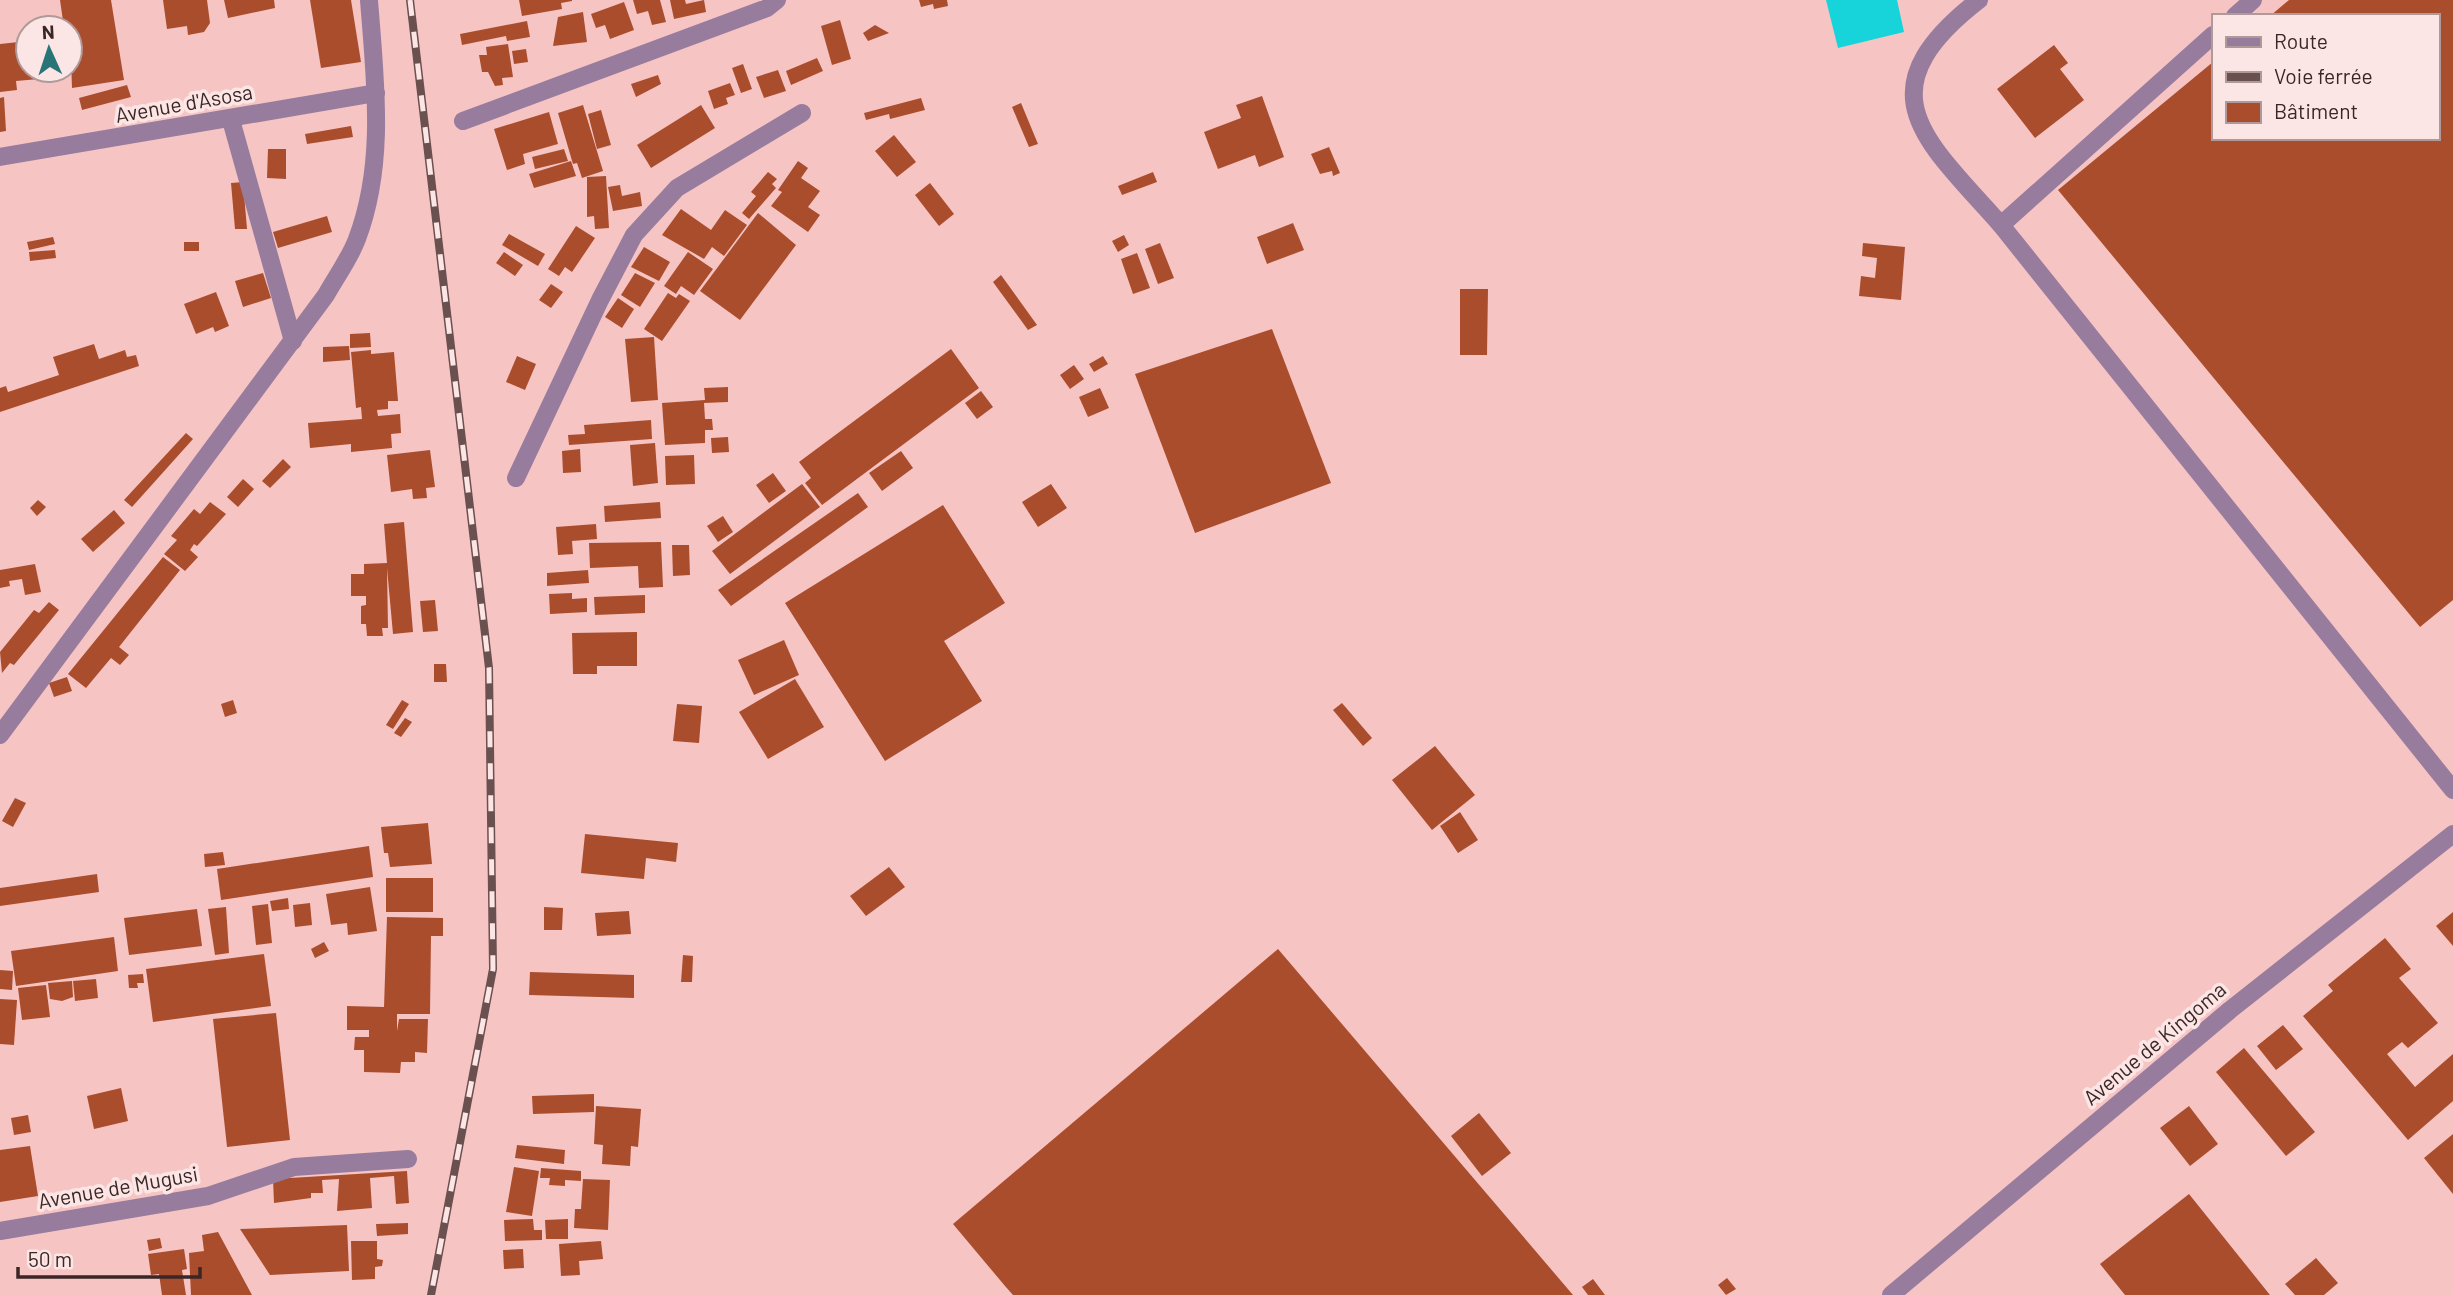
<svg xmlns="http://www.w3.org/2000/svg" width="2453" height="1295" font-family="Barlow,sans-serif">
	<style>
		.built { fill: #f7c4c4; fill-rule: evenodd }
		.water { fill: #17d3da }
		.building { fill: #aa4d2c }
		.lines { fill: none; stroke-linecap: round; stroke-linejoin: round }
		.minor { stroke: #977c9e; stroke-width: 18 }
		.rail-casing { stroke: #6b5050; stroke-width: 8 }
		.rail { stroke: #fce5e5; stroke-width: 5; stroke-dasharray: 16; stroke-linecap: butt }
		.labels { text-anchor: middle; stroke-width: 7; stroke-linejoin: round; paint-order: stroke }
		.street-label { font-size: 21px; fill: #3b2626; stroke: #fce5e5 }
	</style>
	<rect width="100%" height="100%" fill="#ffd2d1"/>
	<path class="built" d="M0 0H2453V1295H0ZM2213 16H2437V138H2213ZM28 28H70V70H28Z"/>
	<path class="water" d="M1826 0H1897L1904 32 1838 48Z"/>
	<g class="building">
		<path d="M60 0H111L124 80 72 88 70 28H64Z"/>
		<path d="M163 0H207L210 23 204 32 188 35 187 26 167 29Z"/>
		<path d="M224 0H274L275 8 228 18Z"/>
		<path d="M310 0H351L361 62 321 68Z"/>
		<path d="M519 0H572V1L561 3 562 9 522 16Z"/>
		<path d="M633 0H660L666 22 652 25 648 11 637 14Z"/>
		<path d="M670 0H685L686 4 704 0 706 12 674 19Z"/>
		<path d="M919 0H947L948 6 934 9 933 4 921 7Z"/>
		<path d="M2289 0H2453V600L2420 627 2058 190 2213 62V138H2437V16H2270Z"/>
		<path d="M624 2 634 30 610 39 605 25 596 28 591 14Z"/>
		<path d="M583 12 587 42 553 46 558 17Z"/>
		<path d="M840 20 851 59 832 65 821 26Z"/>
		<path d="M527 21 530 37 507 41 506 36 462 45 460 34Z"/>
		<path d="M875 25 889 33 868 41 863 33Z"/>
		<path d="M28 41V70H38L39 79 16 81 17 90 0 92V44Z"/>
		<path d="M508 44 513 77 502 78 503 85 495 86 488 72H482L479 55H487L486 47Z"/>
		<path d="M2054 45 2068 63 2060 69 2084 100 2035 138 1997 89Z"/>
		<path d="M526 49 528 62 514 64 512 51Z"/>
		<path d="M817 58 823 71 791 85 786 71Z"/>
		<path d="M743 64 752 89 741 93 732 68Z"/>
		<path d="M778 70 786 91 764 98 756 77Z"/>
		<path d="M658 75 661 84 636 97 631 84Z"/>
		<path d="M730 83 735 95 726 98 728 104 714 109 708 91Z"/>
		<path d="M127 85 131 97 82 110 79 98Z"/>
		<path d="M1262 96 1284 157 1259 167 1255 155 1218 169 1204 132 1241 118 1236 105Z"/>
		<path d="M4 97 6 131 0 132V98Z"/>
		<path d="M921 98 925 110 890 119 889 114 866 120 864 113Z"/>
		<path d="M1021 103 1038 144 1029 147 1012 107Z"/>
		<path d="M583 105 603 171 582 178 577 163 573 164 558 113Z"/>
		<path d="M701 105 715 128 651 168 637 145Z"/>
		<path d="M601 110 611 145 597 149 588 114Z"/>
		<path d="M549 112 558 144 523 154 525 164 507 170 494 129Z"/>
		<path d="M351 126 353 137 307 144 305 134Z"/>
		<path d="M894 135 916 162 897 177 875 151Z"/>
		<path d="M1329 147 1340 173 1333 176 1332 171 1320 174 1311 154Z"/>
		<path d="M268 149H286V179L267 178Z"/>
		<path d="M564 149 568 161 535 169 532 157Z"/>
		<path d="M571 161 576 176 534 188 529 174Z"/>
		<path d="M798 161 808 168 801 178 820 191 808 207 820 215 808 232 771 206 782 192 778 190Z"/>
		<path d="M768 172 777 179 772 184 776 188 749 219 742 213 756 196 751 192Z"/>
		<path d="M1153 172 1157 182 1122 195 1118 186Z"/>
		<path d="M606 176 609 228 595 229 594 216 587 217V177Z"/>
		<path d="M243 182 247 229H235L231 183Z"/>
		<path d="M930 183 954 214 939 226 915 195Z"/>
		<path d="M620 185 622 196 640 192 642 206 613 211 608 187Z"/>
		<path d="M681 209 711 230 725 210 747 225 724 256 712 247 704 259 662 235Z"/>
		<path d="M758 213 796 245 740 320 700 291Z"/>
		<path d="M327 216 332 232 278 248 273 232Z"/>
		<path d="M1293 223 1304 250 1267 264 1257 237Z"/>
		<path d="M576 226 595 238 572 272 565 267 559 276 548 269Z"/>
		<path d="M509 234 545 254 538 266 502 245Z"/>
		<path d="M1124 235 1129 245 1118 252 1112 241Z"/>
		<path d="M53 237 55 244 29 250 27 242Z"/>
		<rect x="184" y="242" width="15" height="9"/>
		<path d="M1160 243 1174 278 1158 284 1145 249Z"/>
		<path d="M1863 243 1905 247 1901 300 1859 296 1861 276 1875 278 1877 258 1862 256Z"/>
		<path d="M644 247 670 262 659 281 631 267Z"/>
		<path d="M55 250 56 258 30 261 29 252Z"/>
		<path d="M504 252 523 265 515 276 496 263Z"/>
		<path d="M688 252 713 269 694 295 681 286 676 294 664 286Z"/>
		<path d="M1137 253 1150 288 1133 294 1121 259Z"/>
		<path d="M263 273 271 298 243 307 235 281Z"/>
		<path d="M635 273 655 283 640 307 621 295Z"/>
		<path d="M1001 275 1037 325 1028 330 993 282Z"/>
		<path d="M551 284 563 292 551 308 539 300Z"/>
		<path d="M1460 289H1488L1487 355H1460Z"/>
		<path d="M216 292 229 326 215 332 213 327 196 334 184 304Z"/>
		<path d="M668 293 676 298 679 294 690 301 662 341 644 329Z"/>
		<path d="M618 298 634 309 622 328 605 317Z"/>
		<path d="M1272 329 1331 483 1195 533 1135 374Z"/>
		<path d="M370 333 371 347 350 348V334Z"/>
		<path d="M654 337 658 400 631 402 625 339Z"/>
		<path d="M94 344 99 359 125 350 127 357 136 355 139 366 0 412V388L6 386 8 392 59 375 53 357Z"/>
		<path d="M349 346 350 360 323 362V347Z"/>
		<path d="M951 349 979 388 822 505 805 483 811 478 799 462Z"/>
		<path d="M371 350V354L394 352 398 401H388V409L377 410 378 416 400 414 401 433 391 434 392 448 351 452V444L310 448 308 423 362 419 361 407 356 408 351 352Z"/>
		<path d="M517 356 536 364 525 390 506 382Z"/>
		<path d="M1103 356 1108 364 1094 372 1089 364Z"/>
		<path d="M1074 365 1084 379 1070 389 1060 375Z"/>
		<path d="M728 387V402L704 403 705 419H712L713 430H705V443L665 445 662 403 705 400 704 388Z"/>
		<path d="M1100 388 1109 408 1088 417 1079 397Z"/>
		<path d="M981 391 993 407 977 419 965 403Z"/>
		<path d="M651 420 652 439 569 445 568 435 585 434 584 425Z"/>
		<path d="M186 433 193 439 132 507 124 500Z"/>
		<path d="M728 437 729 452 712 453 711 438Z"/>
		<path d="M655 443 658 483 633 486 630 445Z"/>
		<path d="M580 449 581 472 563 473 562 451Z"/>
		<path d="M430 450 435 487 426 488 427 498 413 499 412 489 391 492 387 455Z"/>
		<path d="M901 451 913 468 882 491 869 473Z"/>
		<path d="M694 455 695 484 666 485 665 456Z"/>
		<path d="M283 459 291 467 270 488 262 481Z"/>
		<path d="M773 473 786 491 769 503 756 485Z"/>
		<path d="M243 479 254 489 238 507 227 497Z"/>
		<path d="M802 484 820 507 730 574 712 551Z"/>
		<path d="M1051 484 1067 508 1038 527 1022 502Z"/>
		<path d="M858 493 868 507 731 606 718 590Z"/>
		<path d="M38 500 46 507 37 516 30 508Z"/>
		<path d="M210 502 226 514 197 546 194 544 190 550 198 557 185 571 164 554 177 540 171 536 194 509 200 514Z"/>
		<path d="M660 502 661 518 605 522 604 506Z"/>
		<path d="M943 505 1005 603 944 641 982 701 885 761 785 603Z"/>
		<path d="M114 510 125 523 93 552 81 539Z"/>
		<path d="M723 516 733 532 718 542 707 526Z"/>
		<path d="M404 522 413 632 393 634 387 568 388 628H382L383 636H367L366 624H361V606L366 605V596H351V574H364V564L387 563 384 524Z"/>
		<path d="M596 524 597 539 572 541 573 554 558 555 556 527Z"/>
		<path d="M661 542 663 587 639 588 638 566 590 568 589 543Z"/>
		<path d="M672 545H689L690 575 673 576Z"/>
		<path d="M163 557 180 570 119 647 129 655 120 665 111 658 86 688 68 674Z"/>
		<path d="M35 564 41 592 25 595 22 579 9 581 10 586 0 588V570Z"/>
		<path d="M588 570 589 583 547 586V573Z"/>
		<path d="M572 593V599L587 598V612L550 614 549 594Z"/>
		<path d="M645 595V613L595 615 594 597Z"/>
		<path d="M435 600 438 631 423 632 420 601Z"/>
		<path d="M49 602 59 610 14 665 10 663 2 673 0 652 34 610 39 613Z"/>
		<path d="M637 632V666H597V674H573L572 633Z"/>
		<path d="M784 640 799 675 754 695 738 660Z"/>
		<path d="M434 664H446L447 682H434Z"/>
		<path d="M67 677 72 691 54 697 49 683Z"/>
		<path d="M795 679 824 727 768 759 739 712Z"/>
		<path d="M233 700 237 713 225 717 221 704Z"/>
		<path d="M402 700 409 704 393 729 386 725Z"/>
		<path d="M1342 703 1372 738 1363 746 1333 710Z"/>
		<path d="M677 704 702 706 699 743 673 741Z"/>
		<path d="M405 718 412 722 401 737 394 733Z"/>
		<path d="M1435 746 1475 795 1432 830 1392 780Z"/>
		<path d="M15 798 26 803 13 827 2 821Z"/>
		<path d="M1460 812 1478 840 1458 853 1440 826Z"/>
		<path d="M428 823 432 864 390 867 388 853H384L381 827Z"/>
		<path d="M585 834 678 843 676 862 646 858 644 879 581 873Z"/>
		<path d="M369 846 373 877 221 900 217 869Z"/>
		<path d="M223 852 225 865 205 867 204 854Z"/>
		<path d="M889 867 905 887 866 916 850 896Z"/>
		<path d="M97 874 99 892 0 906V888Z"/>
		<rect x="386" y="878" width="47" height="34"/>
		<path d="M370 887 377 931 348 935 347 923 331 925 326 894Z"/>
		<path d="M288 898 289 909 272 911 270 901Z"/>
		<path d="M310 903 312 925 295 927 293 905Z"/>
		<path d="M268 904 272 943 256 945 252 906Z"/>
		<path d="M226 907 229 953 215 955 208 909Z"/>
		<path d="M544 907 563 908 562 930H544Z"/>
		<path d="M197 909 202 946 129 955 124 918Z"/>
		<path d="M629 911 631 934 597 936 595 913Z"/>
		<path d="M2453 912V946L2436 926Z"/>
		<path d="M387 917 443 918V936H431L430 1014H397V1031L399 1019H428L427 1053 415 1052V1062H401L400 1073 364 1072V1050H354L355 1037H369V1030H347V1006L384 1007Z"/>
		<path d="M114 937 118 971 16 986 11 951Z"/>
		<path d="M2385 938 2411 969 2399 978 2438 1023 2408 1048 2402 1042 2387 1054 2415 1087 2453 1054V1101L2408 1140 2303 1016 2333 991 2328 985Z"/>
		<path d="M324 942 329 951 315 958 311 949Z"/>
		<path d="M1278 949 1573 1295H1013L1005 1286 953 1224Z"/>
		<path d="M264 954 271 1006 153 1022 146 969Z"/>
		<path d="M683 955 693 956 692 982H681Z"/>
		<path d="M0 970 13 971 12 990 0 989Z"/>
		<path d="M530 972 634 975V998L529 995Z"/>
		<path d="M143 974 144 983H137L138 988H129L128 975Z"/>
		<path d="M96 979 98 998 75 1001 73 981Z"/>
		<path d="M72 981 73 997 62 1001 50 999 48 983Z"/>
		<path d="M46 985 50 1017 22 1020 18 988Z"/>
		<path d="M0 999 17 1000 14 1045 0 1044Z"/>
		<path d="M276 1013 290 1140 227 1147 213 1019Z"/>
		<path d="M2283 1025 2303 1049 2276 1070 2257 1046Z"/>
		<path d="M2244 1048 2315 1132 2286 1156 2216 1072Z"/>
		<path d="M121 1088 128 1121 94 1129 87 1096Z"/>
		<path d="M594 1094V1112L533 1114 532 1096Z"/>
		<path d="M596 1106 641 1109 638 1147 631 1146 630 1166 602 1164 603 1145 594 1144Z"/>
		<path d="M2189 1106 2218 1144 2190 1166 2160 1128Z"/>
		<path d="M1479 1113 1511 1153 1482 1176 1451 1136Z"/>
		<path d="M28 1115 31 1132 14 1135 11 1118Z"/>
		<path d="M2453 1134V1194L2424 1158Z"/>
		<path d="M517 1145 565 1150 564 1164 515 1158Z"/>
		<path d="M30 1146 38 1196 0 1202V1150Z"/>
		<path d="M514 1167 539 1171 532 1216 506 1212Z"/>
		<path d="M541 1168 581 1171V1181L565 1180V1186L549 1185 550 1178H540Z"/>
		<path d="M407 1171 409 1203 396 1204 394 1176 370 1178 372 1208 337 1211 339 1179 322 1180 323 1193H311V1198L274 1203 273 1179Z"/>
		<path d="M583 1179 610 1180 608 1230 574 1228 575 1209H581Z"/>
		<path d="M2189 1194 2270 1295H2125L2100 1264Z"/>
		<path d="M533 1219 534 1230H542V1240L505 1241 504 1220Z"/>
		<path d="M568 1219V1239H546L545 1220Z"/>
		<path d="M408 1223V1234L377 1236 376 1224Z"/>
		<path d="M347 1225 349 1271 270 1275 240 1229Z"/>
		<path d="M218 1232 252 1295H191L189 1253 204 1251 202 1235Z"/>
		<path d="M160 1238 162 1248 149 1251 147 1240Z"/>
		<path d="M351 1241H377V1259L383 1260 382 1266 375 1267V1279L352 1280Z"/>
		<path d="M601 1241 603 1259 579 1261 580 1275 561 1276 559 1244Z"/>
		<path d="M184 1249 187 1269 182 1270 186 1295H162L159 1274 151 1275 148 1254Z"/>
		<path d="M523 1249 524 1268 504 1269 503 1250Z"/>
		<path d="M2316 1258 2338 1283 2324 1295H2295L2285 1284Z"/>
		<path d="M1727 1278 1736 1289 1726 1295 1718 1285Z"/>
		<path d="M1593 1279 1605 1295H1588L1582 1287Z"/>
	</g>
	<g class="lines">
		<g class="minor">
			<path d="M1979 0C1860 92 1926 140 2001 225L2453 790"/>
			<path d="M2235 16 2253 0"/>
			<path d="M231 120 293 341"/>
			<path d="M463 121 767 8 777 0"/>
			<path d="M0 157 376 93"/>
			<path d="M2001 225 2213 35"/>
			<path d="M516 478 600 300 634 235 677 188 802 113"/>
			<path d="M0 735 326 295C336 277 350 258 357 239 386 162 375 80 369 0"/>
			<path d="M0 1231 208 1196 294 1167 408 1159"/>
			<path d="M1891 1295 2230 1010 2453 834"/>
		</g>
		<g class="rail-casing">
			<path id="rail" d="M410 0 489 668 493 969 431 1295"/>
		</g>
		<use href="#rail" class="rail"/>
	</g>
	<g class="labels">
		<g class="street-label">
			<text transform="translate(184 104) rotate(-10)" y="7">Avenue d'Asosa</text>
			<text transform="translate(2155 1044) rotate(-40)" y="7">Avenue de Kingoma</text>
			<text transform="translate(118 1188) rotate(-10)" y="7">Avenue de Mugusi</text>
		</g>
	</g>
	<rect x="2212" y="14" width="228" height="126" fill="#fce5e5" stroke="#af9999" stroke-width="2"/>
	<rect x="2226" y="37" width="35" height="10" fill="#977c9e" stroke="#af9999" stroke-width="2"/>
	<text x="2274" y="49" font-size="21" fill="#3b2626">Route</text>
	<rect x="2226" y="72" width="35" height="10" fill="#6b5050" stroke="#af9999" stroke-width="2"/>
	<text x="2274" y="84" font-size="21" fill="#3b2626">Voie ferrée</text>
	<rect x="2226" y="102" width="35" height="21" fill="#aa4d2c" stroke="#af9999" stroke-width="2"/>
	<text x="2274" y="119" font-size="21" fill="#3b2626">Bâtiment</text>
	<g transform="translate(49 49) rotate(357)"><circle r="33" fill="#fce5e5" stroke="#af9999" stroke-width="2"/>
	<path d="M0-5L12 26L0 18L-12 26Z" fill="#297477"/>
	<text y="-10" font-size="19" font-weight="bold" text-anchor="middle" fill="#3b2626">N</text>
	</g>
	<path d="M18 1267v10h182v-10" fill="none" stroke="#3b2626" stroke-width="3.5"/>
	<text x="28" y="1267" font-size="21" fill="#3b2626" stroke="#fce5e5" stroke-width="5" paint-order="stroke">50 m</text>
</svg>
